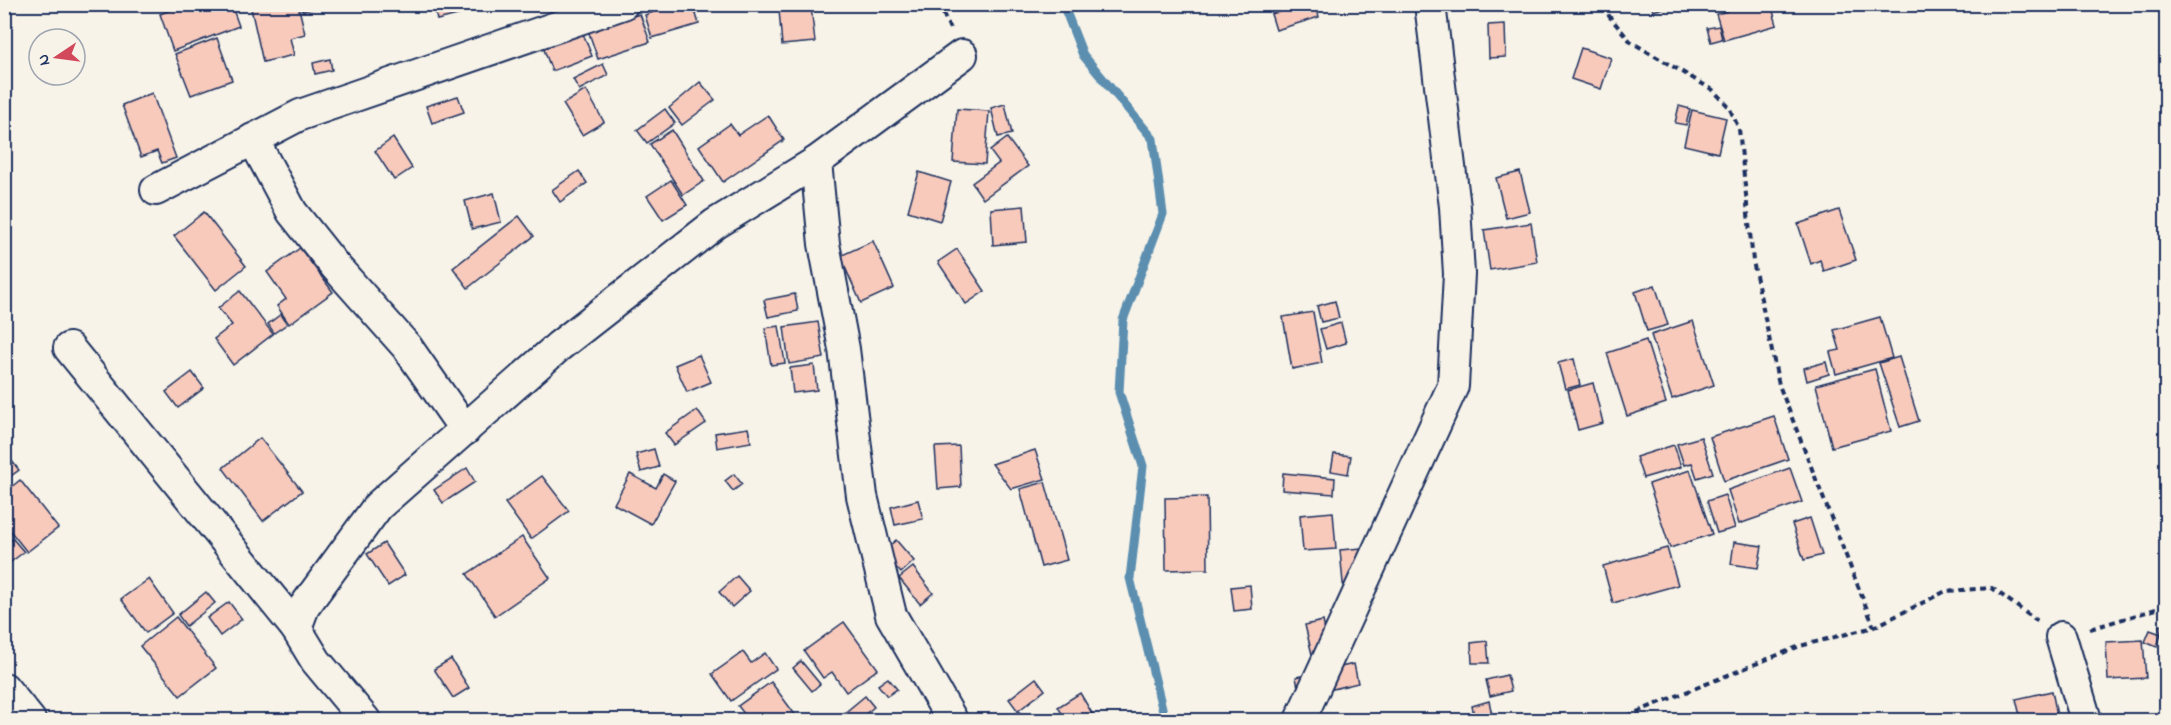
<svg xmlns="http://www.w3.org/2000/svg" width="2171" height="725" font-family="'Indie Flower',sans-serif">
	<style>
		.lines { fill: none; stroke-linecap: round; stroke-linejoin: round }
		.stream { stroke: #5b8eb0; stroke-width: 9 }
		.building { fill: #f8cabc; stroke: #1b2f5e; stroke-width: 1.5 }
		.minor-casing { stroke: #1b2f5e; stroke-width: 34 }
		.path { stroke: #1b2f5e; stroke-width: 4; stroke-dasharray: 6 4.5; stroke-linecap: butt }
		.minor { stroke: #f7f3e8; stroke-width: 30 }
	</style>
	<rect width="100%" height="100%" fill="#f7f3e8"/>
	<filter id="ink" filterUnits="userSpaceOnUse"><feTurbulence type="fractalNoise" baseFrequency=".0167" numOctaves="2"/><feDisplacementMap in="SourceGraphic" scale="12" xChannelSelector="R" yChannelSelector="G"/><feConvolveMatrix kernelMatrix="1 2 1 2 8 2 1 2 1" color-interpolation-filters="sRGB"/></filter>
	<g filter="url(#ink)">
		<g class="lines">
			<path class="stream" d="M1063 4 1083 55 1153 139 1163 214 1123 320 1119 392 1143 466 1130 578 1165 720"/>
		</g>
		<g class="building">
			<path d="M155 4H170L157 9Z"/>
			<path d="M186 4H231L239 26 173 51 160 14Z"/>
			<path d="M250 4H285V7L298 4 305 34 290 38 294 55 263 62Z"/>
			<path d="M300 4H311L312 9 302 11Z"/>
			<path d="M433 4H468L470 12 437 20Z"/>
			<path d="M677 4H693L699 24 652 38 645 15Z"/>
			<path d="M1281 4H1316L1319 17 1276 30 1271 14 1283 11Z"/>
			<path d="M1651 4H1679L1653 11Z"/>
			<path d="M1726 4H1771L1777 25 1724 40 1716 14 1728 11Z"/>
			<path d="M811 6 815 42 782 45 779 10Z"/>
			<path d="M640 14 650 42 598 59 588 30Z"/>
			<path d="M1505 24 1506 57 1489 58 1488 25Z"/>
			<path d="M1719 26 1722 39 1711 42 1707 28Z"/>
			<path d="M582 31 592 56 552 71 543 47Z"/>
			<path d="M217 38 232 80 191 95 175 54Z"/>
			<path d="M1581 48 1611 58 1601 89 1571 79Z"/>
			<path d="M330 59 332 70 315 74 313 63Z"/>
			<path d="M603 64 608 75 579 90 573 79Z"/>
			<path d="M700 82 715 100 682 125 669 108Z"/>
			<path d="M586 90 604 122 582 135 563 104Z"/>
			<path d="M152 93 176 158 162 163 157 151 141 157 122 105Z"/>
			<path d="M458 96 464 112 432 123 426 106Z"/>
			<path d="M1005 104 1012 134 998 137 991 108Z"/>
			<path d="M1679 106 1690 109 1686 125 1675 123Z"/>
			<path d="M665 109 675 123 647 143 637 130Z"/>
			<path d="M957 109 989 111 985 164 953 162Z"/>
			<path d="M1692 110 1726 118 1718 153 1684 145Z"/>
			<path d="M768 115 784 140 723 182 699 146 730 124 738 135Z"/>
			<path d="M672 130 704 181 683 195 650 144Z"/>
			<path d="M393 138 412 168 394 180 375 151Z"/>
			<path d="M1007 138 1028 166 983 199 972 183 999 163 990 151Z"/>
			<path d="M579 171 587 183 560 202 552 190Z"/>
			<path d="M919 172 951 182 940 221 908 211Z"/>
			<path d="M1520 172 1530 212 1506 218 1496 178Z"/>
			<path d="M671 180 687 205 663 220 647 196Z"/>
			<path d="M494 193 501 222 472 229 465 201Z"/>
			<path d="M1024 206 1027 242 993 245 991 209Z"/>
			<path d="M1839 210 1856 260 1824 271 1820 260 1811 264 1798 224Z"/>
			<path d="M204 212 246 266 216 290 174 236Z"/>
			<path d="M519 216 534 236 468 288 453 268Z"/>
			<path d="M1531 223 1537 262 1490 270 1484 230Z"/>
			<path d="M873 241 894 288 861 303 840 256Z"/>
			<path d="M300 248 333 292 289 324 277 306 286 299 267 272Z"/>
			<path d="M957 249 985 291 966 304 938 262Z"/>
			<path d="M1655 285 1668 325 1647 331 1635 292Z"/>
			<path d="M240 291 273 334 233 365 214 339 232 325 218 308Z"/>
			<path d="M795 294 798 311 768 317 764 300Z"/>
			<path d="M1335 301 1339 318 1321 322 1317 306Z"/>
			<path d="M1313 312 1322 363 1292 369 1283 317Z"/>
			<path d="M281 314 287 324 274 333 268 324Z"/>
			<path d="M1880 317 1892 358 1836 374 1830 352 1840 350 1834 330Z"/>
			<path d="M1693 321 1714 385 1672 399 1651 335Z"/>
			<path d="M818 322 824 358 789 364 784 327Z"/>
			<path d="M1341 323 1346 343 1326 349 1320 329Z"/>
			<path d="M779 326 785 363 771 365 765 328Z"/>
			<path d="M1646 340 1666 403 1627 416 1607 353Z"/>
			<path d="M699 355 711 382 687 392 675 365Z"/>
			<path d="M1899 357 1919 421 1900 427 1879 363Z"/>
			<path d="M1574 359 1580 385 1565 389 1558 363Z"/>
			<path d="M1826 362 1829 374 1807 381 1804 368Z"/>
			<path d="M814 365 817 390 793 393 790 368Z"/>
			<path d="M1875 369 1891 431 1832 447 1816 385Z"/>
			<path d="M192 372 204 388 178 408 166 392Z"/>
			<path d="M1593 383 1603 423 1578 430 1568 390Z"/>
			<path d="M697 410 706 423 674 445 665 433Z"/>
			<path d="M1774 416 1788 459 1724 481 1710 437Z"/>
			<path d="M748 428 751 442 717 448 715 433Z"/>
			<path d="M1701 437 1713 473 1697 478 1692 463 1684 465 1677 444Z"/>
			<path d="M260 438 302 491 263 521 223 468Z"/>
			<path d="M1674 445 1681 467 1643 478 1636 457Z"/>
			<path d="M959 446 961 487 938 489 935 447Z"/>
			<path d="M654 449 659 467 641 472 636 454Z"/>
			<path d="M1035 450 1045 479 1011 489 992 464Z"/>
			<path d="M4 451 19 470 4 481Z"/>
			<path d="M1334 454 1351 456 1348 474 1331 471Z"/>
			<path d="M467 468 475 482 443 503 434 490Z"/>
			<path d="M1790 468 1802 502 1739 524 1728 490Z"/>
			<path d="M1690 470 1712 534 1670 548 1649 484Z"/>
			<path d="M1283 473 1335 478 1334 494 1282 490Z"/>
			<path d="M630 474 656 488 663 474 675 481 651 524 614 504Z"/>
			<path d="M734 474 742 484 733 491 725 481Z"/>
			<path d="M542 476 569 511 531 539 505 503Z"/>
			<path d="M20 480 58 528 27 552 4 523V493Z"/>
			<path d="M1045 482 1067 560 1041 567 1020 489Z"/>
			<path d="M1725 495 1735 528 1717 533 1707 501Z"/>
			<path d="M1207 497 1208 569 1166 570 1165 498Z"/>
			<path d="M918 500 923 519 895 525 891 507Z"/>
			<path d="M1333 512 1336 549 1303 551 1300 515Z"/>
			<path d="M1810 518 1822 555 1804 560 1792 524Z"/>
			<path d="M522 537 550 578 495 616 467 574Z"/>
			<path d="M13 539 24 552 4 567V545Z"/>
			<path d="M896 540 914 561 901 573 883 552Z"/>
			<path d="M1734 542 1762 546 1758 568 1731 564Z"/>
			<path d="M384 543 405 575 388 586 367 554Z"/>
			<path d="M1373 547 1377 591 1344 594 1340 550Z"/>
			<path d="M1667 548 1678 585 1613 603 1603 566Z"/>
			<path d="M913 567 933 593 920 604 899 578Z"/>
			<path d="M737 576 750 591 732 607 719 592Z"/>
			<path d="M149 579 173 613 146 633 121 599Z"/>
			<path d="M1250 585 1252 609 1234 611 1231 587Z"/>
			<path d="M206 592 215 603 186 626 178 615Z"/>
			<path d="M229 602 242 619 220 636 207 618Z"/>
			<path d="M176 617 216 668 180 696 140 646Z"/>
			<path d="M1323 621 1332 663 1315 667 1305 625Z"/>
			<path d="M844 622 878 669 846 692 832 672 823 678 804 651Z"/>
			<path d="M2166 624V651L2159 626Z"/>
			<path d="M2150 630 2161 634 2157 647 2145 642Z"/>
			<path d="M2143 640 2146 678 2108 680 2106 642Z"/>
			<path d="M1487 641 1489 663H1472L1471 643Z"/>
			<path d="M743 652 751 663 765 653 776 669 731 701 712 674Z"/>
			<path d="M451 659 469 688 453 698 434 669Z"/>
			<path d="M801 661 820 684 812 691 793 668Z"/>
			<path d="M1354 664 1358 683 1300 697 1296 677Z"/>
			<path d="M1507 675 1511 691 1490 696 1486 680Z"/>
			<path d="M888 678 897 689 887 696 878 685Z"/>
			<path d="M1036 678 1045 690 1018 711 1009 699Z"/>
			<path d="M771 682 799 720H749L738 706Z"/>
			<path d="M2052 691 2058 720H2021L2016 699Z"/>
			<path d="M1080 693 1096 720H1066L1058 707Z"/>
			<path d="M865 696 874 707 858 720H836Z"/>
			<path d="M1489 701 1493 719 1475 720 1472 706Z"/>
			<path d="M1020 712 1022 720H997V718Z"/>
			<path d="M809 715 813 720H801Z"/>
		</g>
		<g class="lines">
			<g class="minor-casing">
				<g id="minor">
					<path d="M253 139 292 212 335 266 407 347 465 430"/>
					<path d="M816 162 824 244 844 349 862 496 891 615 952 720"/>
					<path d="M156 190 300 115 623 4"/>
					<path d="M69 348 296 628 316 661 365 720"/>
					<path d="M296 628 304 607 378 506 559 346 715 224 816 162 962 55"/>
					<path d="M2061 637 2086 720"/>
					<path d="M4 688 30 720"/>
					<path d="M1300 720 1453 386 1459 274 1455 207 1430 4"/>
				</g>
			</g>
			<g class="path">
				<path d="M939 4 950 29"/>
				<path d="M1606 4 1609 16 1631 42 1713 90 1729 107 1739 129 1753 261 1779 385 1874 627"/>
				<path d="M2090 629 2166 606"/>
				<path d="M1617 720 1800 646 1874 627 1946 591 1992 588 2037 621"/>
			</g>
			<use href="#minor" class="minor"/>
		</g>
	</g>
	<rect width="2171" height="725" fill="none" stroke="#f7f3e8" stroke-width="24"/>
	<rect x="12" y="12" width="2147" height="701" fill="none" stroke="#1b2f5e" stroke-width="2" filter="url(#ink)"/>
	<g transform="translate(57 57) rotate(257)"><circle r="28" fill="#f7f3e8" stroke="#9fa5b1" stroke-width="1.5"/>
	<path d="M0-4.5L10 22L0 15L-10 22Z" fill="#d1495b"/>
	<text y="-9" font-size="16" font-weight="bold" text-anchor="middle" fill="#1b2f5e">N</text>
	</g>
</svg>
